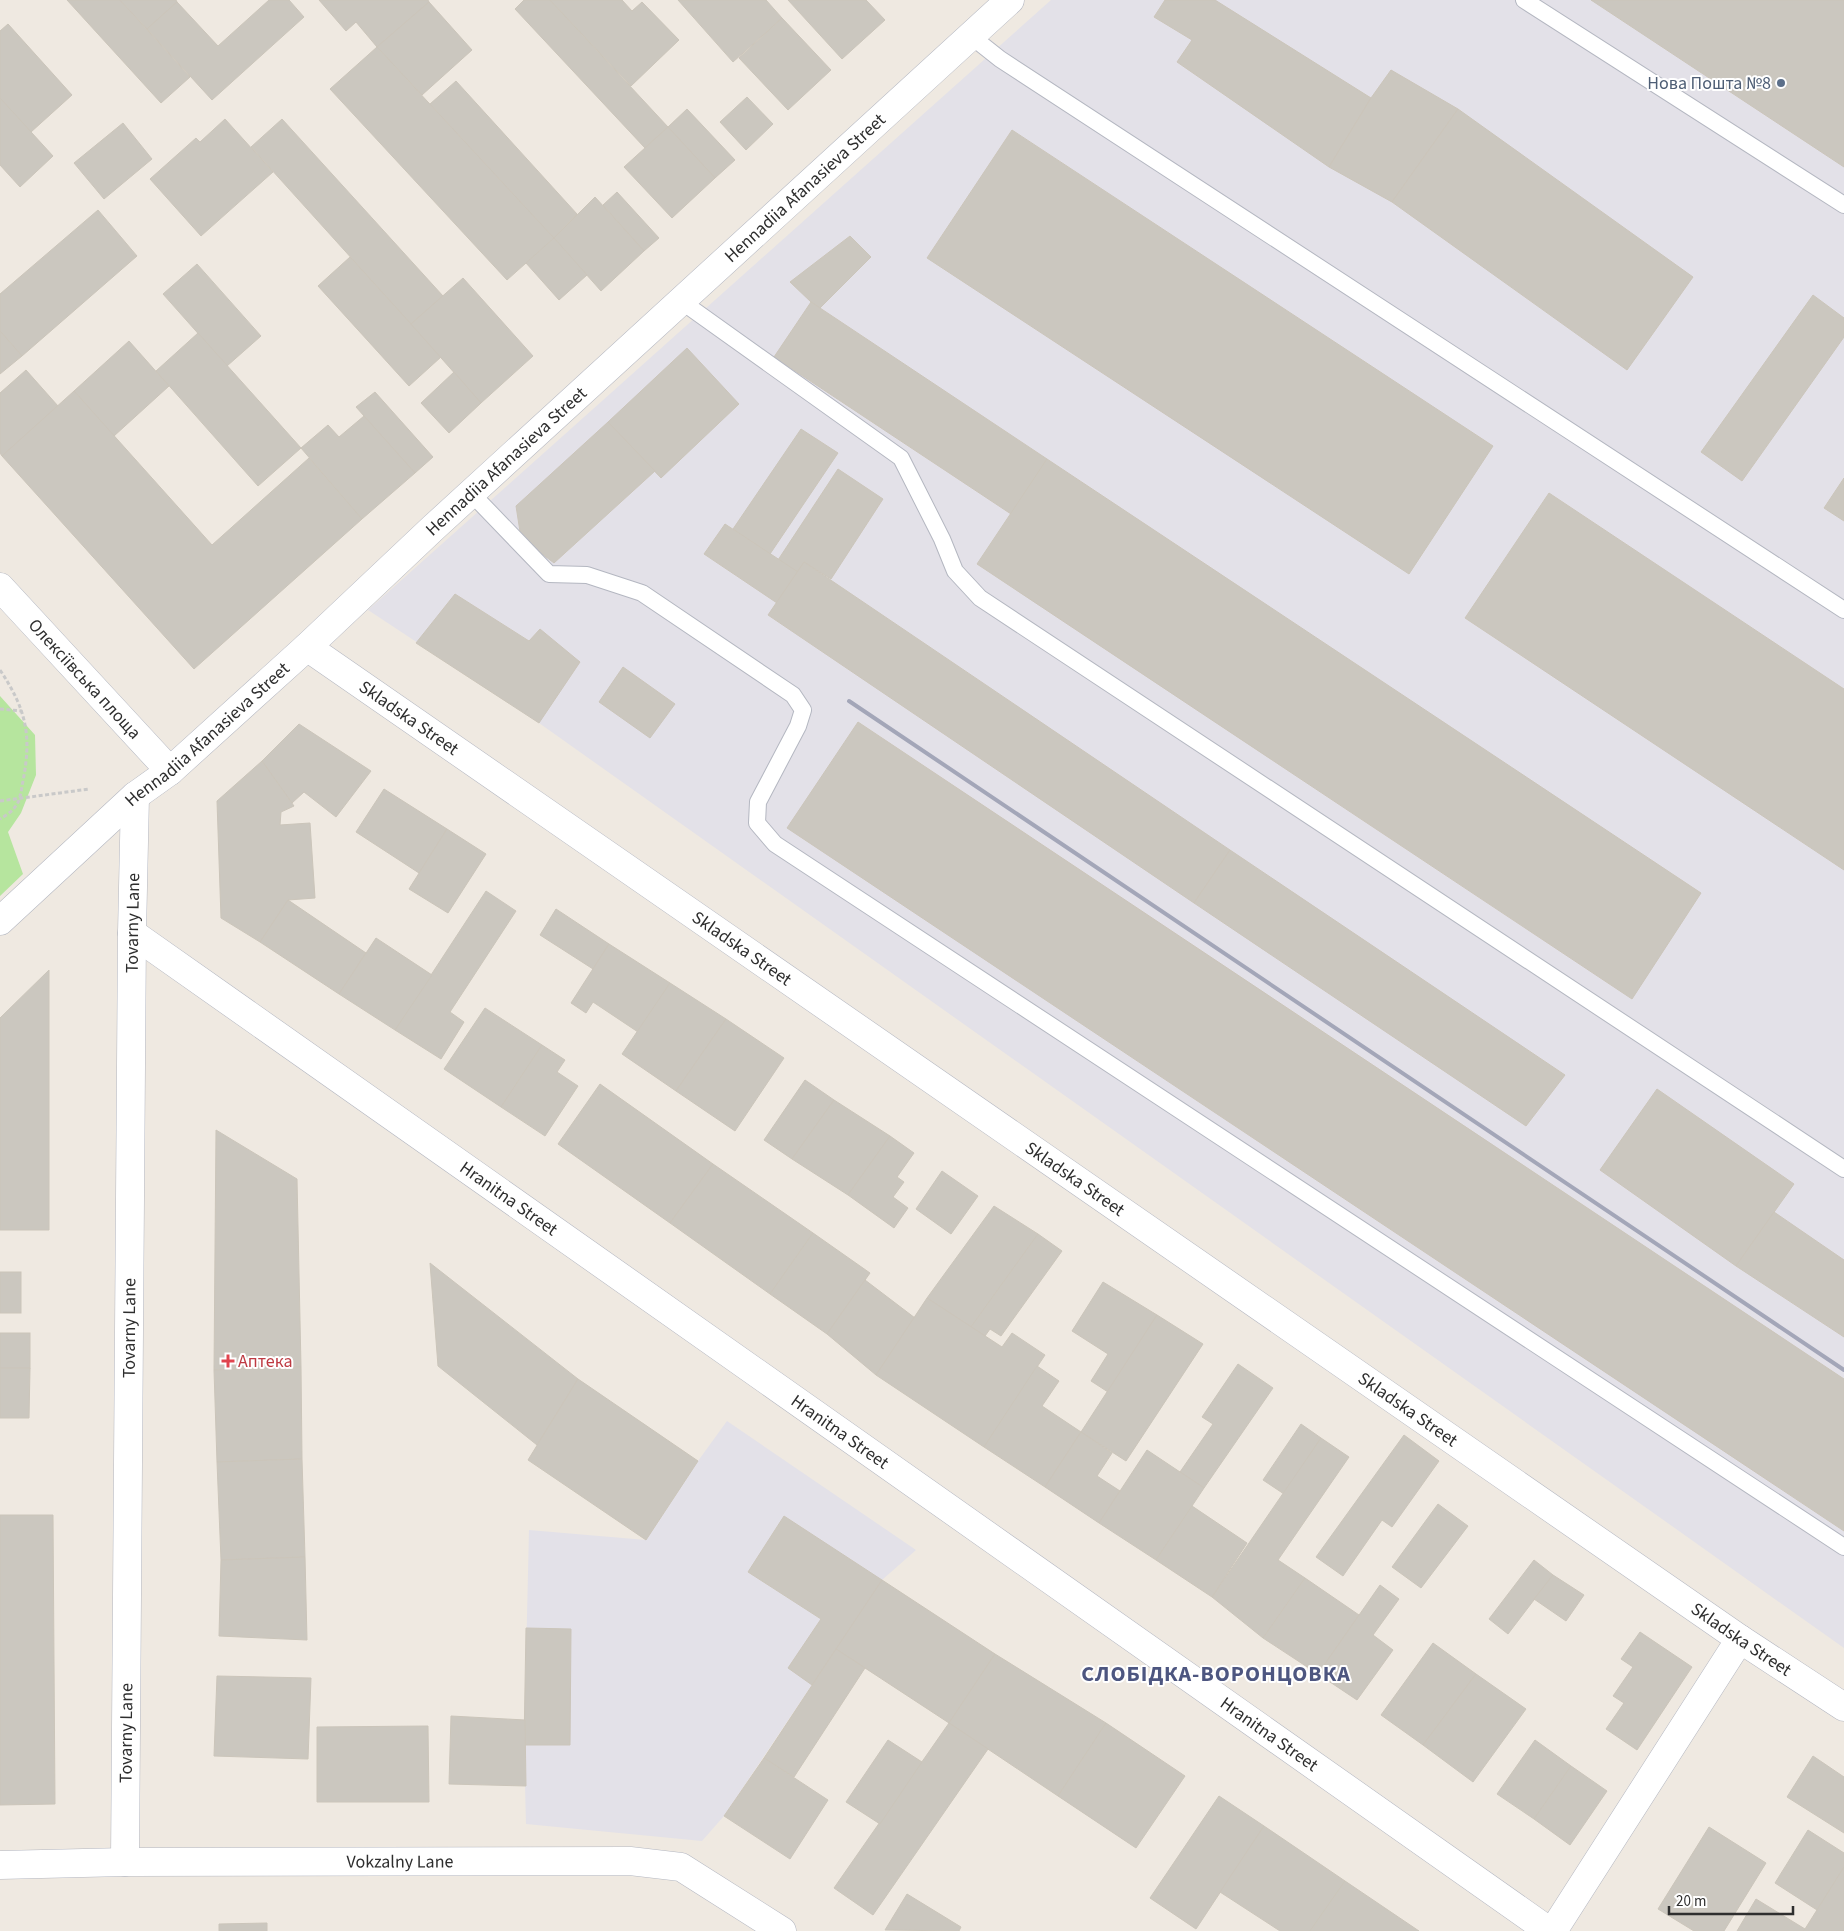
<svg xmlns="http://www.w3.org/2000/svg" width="1844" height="1931" font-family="'Source Sans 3',sans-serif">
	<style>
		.industrial { fill: #e3e1e8 }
		.green { fill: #b6e59e }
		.building { fill: #cbc7bf; stroke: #cbc5ba }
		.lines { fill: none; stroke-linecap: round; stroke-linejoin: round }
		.service-casing { stroke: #b4b7c1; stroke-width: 18 }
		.minor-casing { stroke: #b4b7c1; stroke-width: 29 }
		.path { stroke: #c9c9c9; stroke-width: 3; stroke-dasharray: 4 2.5; stroke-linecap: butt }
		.service { stroke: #fff; stroke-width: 16 }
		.minor { stroke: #fff; stroke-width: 28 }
		.rail { stroke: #a3a6b8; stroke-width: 4 }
		.service-dot { fill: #5c6f8a; stroke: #fff; stroke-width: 2 }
		.health-dot { fill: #e0444e; stroke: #fff; stroke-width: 2 }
		.labels { text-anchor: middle; stroke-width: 4; stroke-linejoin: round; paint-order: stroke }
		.service-label { font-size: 18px; fill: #4e5e75; stroke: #fff; text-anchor: end }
		.street-label { font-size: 18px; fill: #2e2e2e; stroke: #fff }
		.health-label { font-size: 18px; fill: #be3a42; stroke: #fff; text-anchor: start }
		.district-label { font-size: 22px; font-weight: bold; letter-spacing: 1px; fill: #4d5680; stroke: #fff }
	</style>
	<rect width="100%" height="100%" fill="#efe9e1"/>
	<g class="industrial">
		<path d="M1051 0H1844V1648L539 723 368 610Z"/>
		<path d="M727 1421 916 1550 882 1580 724 1816 702 1841 526 1824 524 1745 529 1530 646 1540 698 1461Z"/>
	</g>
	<path class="green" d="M0 696 35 735 36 775 21 813 8 832 23 874 0 896Z"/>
	<g class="building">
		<path d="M67 0H120L190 77 161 103Z"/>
		<path d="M120 0H176L177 2 147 29Z"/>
		<path d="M269 0H289L304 17 212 100 147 29 177 2 218 46Z"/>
		<path d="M319 0H428L429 2 377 47 356 22 346 31Z"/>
		<path d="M524 0H550L668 127 645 148 515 9Z"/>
		<path d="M550 0H622L632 11 642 2 679 40 631 86Z"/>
		<path d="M678 0H766L782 18 733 62Z"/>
		<path d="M788 0H866L885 20 842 59Z"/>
		<path d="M1165 0H1215L1371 98 1329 167 1177 62 1192 40 1154 17Z"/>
		<path d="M1591 0H1844V167Z"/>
		<path d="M429 2 472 50 422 95 377 47Z"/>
		<path d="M782 18 831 70 788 110 739 58Z"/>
		<path d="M8 24 72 95 31 132 0 98V31Z"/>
		<path d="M377 47 554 238 507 280 330 89Z"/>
		<path d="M1391 70 1458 109 1392 202 1329 167 1371 98Z"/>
		<path d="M456 81 577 214 554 238 430 104Z"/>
		<path d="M747 97 773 124 746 150 720 122Z"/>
		<path d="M0 98 53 156 20 187 0 165Z"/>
		<path d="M687 109 735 160 715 178 668 127Z"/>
		<path d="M1458 109 1693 277 1627 370 1392 202Z"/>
		<path d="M225 119 273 172 201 236 150 179 196 138 200 142Z"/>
		<path d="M282 119 443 296 411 324 251 147Z"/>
		<path d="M123 123 152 159 104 199 74 163Z"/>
		<path d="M668 127 715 178 672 218 624 167Z"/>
		<path d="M1012 130 1493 446 1409 574 927 258Z"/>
		<path d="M617 192 659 238 644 251 603 205Z"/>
		<path d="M595 197 644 251 601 291 554 238Z"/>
		<path d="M98 210 137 256 22 356 0 331V294Z"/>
		<path d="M850 236 871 257 820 308 811 302 790 282Z"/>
		<path d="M554 238 587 275 559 300 526 263Z"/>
		<path d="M350 257 441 357 409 386 318 286Z"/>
		<path d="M197 264 261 336 227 366 163 294Z"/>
		<path d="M463 278 533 356 481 403 411 324Z"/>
		<path d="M1813 295 1844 318V337L1742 481 1701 452Z"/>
		<path d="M811 302 1047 459 1011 514 774 357Z"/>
		<path d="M0 331 22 356 0 374Z"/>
		<path d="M198 333 301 448 258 486 156 371Z"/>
		<path d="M129 341 169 386 114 436 74 391Z"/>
		<path d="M687 348 739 404 661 478 608 422Z"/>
		<path d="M26 370 58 406 2 456 0 453V393Z"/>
		<path d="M454 372 481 403 449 433 421 403Z"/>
		<path d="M74 391 212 545 309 458 362 519 194 669 2 456Z"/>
		<path d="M375 392 433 457 415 473 356 407Z"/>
		<path d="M364 416 415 473 362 519 301 448 328 425 339 437Z"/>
		<path d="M608 422 655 471 554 563 521 538 516 506Z"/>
		<path d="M801 429 838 453 770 554 733 529Z"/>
		<path d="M1047 459 1701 893 1632 999 977 564Z"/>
		<path d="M838 469 883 499 831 579 804 562 798 572 778 560Z"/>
		<path d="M1844 478V521L1824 508Z"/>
		<path d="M1549 493 1844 689V870L1465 618Z"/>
		<path d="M725 524 798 572 777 603 704 554Z"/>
		<path d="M804 562 1230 850 1194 903 768 615Z"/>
		<path d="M455 594 529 641 540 629 580 662 539 723 416 643Z"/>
		<path d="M623 667 675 704 650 738 599 702Z"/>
		<path d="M858 722 1844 1379V1531L787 828Z"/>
		<path d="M299 724 371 771 336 817 304 792 292 803 262 761Z"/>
		<path d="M262 761 294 806 281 812 280 825 310 823 315 898 288 900 260 942 221 918 217 801Z"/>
		<path d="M384 789 447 829 419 873 356 832Z"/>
		<path d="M447 829 486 854 448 913 409 889Z"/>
		<path d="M1230 850 1565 1075 1526 1126 1194 903Z"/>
		<path d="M486 891 516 911 450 1012 464 1022 441 1059 395 1030Z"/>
		<path d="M288 900 366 953 339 994 260 942Z"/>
		<path d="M556 909 609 944 593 969 540 935Z"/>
		<path d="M376 938 432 975 395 1030 339 994Z"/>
		<path d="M609 944 670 983 638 1032 593 1002 586 1013 571 1003Z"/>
		<path d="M49 970V1230H0V1018Z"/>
		<path d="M670 983 726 1019 676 1091 622 1054Z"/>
		<path d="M485 1008 542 1045 501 1107 444 1069Z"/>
		<path d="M726 1019 784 1058 735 1131 676 1091Z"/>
		<path d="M542 1045 565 1060 557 1072 578 1086 545 1136 501 1107Z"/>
		<path d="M805 1080 834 1100 792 1159 764 1140Z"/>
		<path d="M600 1084 713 1164 670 1223 558 1144Z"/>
		<path d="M1657 1089 1794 1184 1736 1266 1600 1170Z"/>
		<path d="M834 1100 890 1136 848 1195 792 1159Z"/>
		<path d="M216 1130 297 1179 301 1367 214 1370Z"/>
		<path d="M890 1136 914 1153 897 1177 904 1182 893 1197 908 1208 894 1228 848 1195Z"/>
		<path d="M713 1164 813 1233 770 1294 670 1223Z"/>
		<path d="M942 1171 978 1196 951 1234 916 1209Z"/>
		<path d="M994 1206 1038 1234 971 1327 927 1298Z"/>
		<path d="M1774 1212 1844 1260V1337L1736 1266Z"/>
		<path d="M813 1233 870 1273 827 1334 770 1294Z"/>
		<path d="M1038 1234 1062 1251 1001 1336 990 1329 985 1336 971 1327Z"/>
		<path d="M430 1263 578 1379 537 1445 438 1366Z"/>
		<rect x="0" y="1272" width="21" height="41"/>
		<path d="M865 1280 915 1318 876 1375 827 1334Z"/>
		<path d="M1103 1282 1157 1315 1108 1392 1091 1381 1108 1354 1072 1331Z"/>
		<path d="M927 1298 1002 1347 1012 1333 1045 1355 984 1447 876 1375Z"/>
		<path d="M1157 1315 1203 1344 1126 1461 1081 1432Z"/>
		<rect x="0" y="1333" width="30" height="35"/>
		<path d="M1238 1364 1273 1388 1204 1488 1180 1472 1213 1424 1202 1417Z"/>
		<path d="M1037 1366 1059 1381 1042 1406 1081 1432 1045 1487 984 1447Z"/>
		<path d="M301 1367 302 1459 217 1462 214 1370Z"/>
		<path d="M0 1368H30L29 1418H0Z"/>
		<path d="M578 1379 698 1461 646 1540 528 1460Z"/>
		<path d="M1301 1424 1321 1438 1284 1494 1263 1480Z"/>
		<path d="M1081 1432 1112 1453 1097 1476 1120 1491 1099 1523 1045 1487Z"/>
		<path d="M1404 1435 1439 1461 1392 1527 1382 1520 1343 1576 1316 1557Z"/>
		<path d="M1321 1438 1349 1457 1278 1560 1305 1578 1263 1638 1212 1597Z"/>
		<path d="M1147 1450 1204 1488 1156 1560 1099 1523Z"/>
		<path d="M302 1459 305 1557 221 1560 217 1462Z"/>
		<path d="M1438 1504 1468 1526 1421 1588 1392 1567Z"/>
		<path d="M1192 1506 1247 1543 1212 1597 1156 1560Z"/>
		<path d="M0 1515H53L55 1804 0 1805Z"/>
		<path d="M784 1516 882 1580 812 1685 788 1668 821 1619 748 1572Z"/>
		<path d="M305 1557 307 1640 219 1636 221 1560Z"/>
		<path d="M1534 1560 1553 1575 1508 1634 1489 1619Z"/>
		<path d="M1553 1575 1584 1595 1566 1621 1534 1599Z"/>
		<path d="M1305 1578 1359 1615 1318 1674 1263 1638Z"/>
		<path d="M882 1580 995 1654 949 1723 836 1649Z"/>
		<path d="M1380 1585 1399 1599 1373 1635 1393 1650 1357 1700 1318 1674Z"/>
		<path d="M526 1628 571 1629 570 1745H524Z"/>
		<path d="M1640 1632 1692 1667 1637 1750 1606 1729 1624 1703 1613 1696 1633 1667 1621 1659Z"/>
		<path d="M1433 1643 1476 1674 1423 1745 1381 1715Z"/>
		<path d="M836 1649 865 1668 794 1777 764 1758Z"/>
		<path d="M995 1654 1106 1723 1058 1796 949 1723Z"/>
		<path d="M1476 1674 1526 1709 1473 1782 1423 1745Z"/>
		<path d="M217 1676 311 1678 308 1759 214 1756Z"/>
		<path d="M451 1716 525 1720 526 1786 449 1784Z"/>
		<path d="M949 1723 988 1749 873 1915 834 1888Z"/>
		<path d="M1106 1723 1185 1776 1136 1848 1058 1796Z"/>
		<path d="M428 1726 429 1802H317V1727Z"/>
		<path d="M888 1740 922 1762 880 1824 846 1802Z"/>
		<path d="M1535 1740 1571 1766 1534 1819 1497 1794Z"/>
		<path d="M1813 1756 1844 1777V1833L1787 1797Z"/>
		<path d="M764 1758 828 1800 790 1859 724 1816Z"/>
		<path d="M1571 1766 1607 1791 1570 1845 1534 1819Z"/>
		<path d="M1219 1796 1264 1826 1196 1929 1150 1898Z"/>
		<path d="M1264 1826 1345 1881 1310 1931H1280L1220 1892Z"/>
		<path d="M1709 1827 1766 1863 1724 1931H1694L1658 1909Z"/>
		<path d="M1808 1830 1844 1853V1867L1817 1910 1775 1883Z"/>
		<path d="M1844 1867V1931H1803L1805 1929Z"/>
		<path d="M1345 1881 1419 1931H1310Z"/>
		<path d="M907 1894 961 1927 959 1931 885 1930Z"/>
		<path d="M1756 1899 1805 1929 1803 1931H1737Z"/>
		<path d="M267 1923V1931H219V1924Z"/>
	</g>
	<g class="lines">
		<g class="service-casing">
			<g id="service">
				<path d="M1524 0 1844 205"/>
				<path d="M971 36 1000 59 1844 610"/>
				<path d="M681 301 901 458 942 539 955 571 980 598 1844 1169"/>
				<path d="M472 494 549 574 587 575 642 593 793 695 803 710 798 726 758 802 757 823 775 844 1844 1547"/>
			</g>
		</g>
		<g class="minor-casing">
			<g id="minor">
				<path id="s1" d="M0 587 170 771"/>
				<path id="s2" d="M307 647 1740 1639 1844 1707"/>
				<path id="s3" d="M0 921 135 796 170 771 307 647 433 528 1010 0"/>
				<path id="s4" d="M132 933 1549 1931"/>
				<path id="s5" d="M125 1862 132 933 135 796"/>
				<path id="s6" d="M0 1865 125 1862 630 1861 681 1867 782 1931"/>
				<path d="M1553 1931 1740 1639"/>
			</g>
		</g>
		<g class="path">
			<path d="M0 670C26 709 32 735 23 781 21 790 21 800 15 807 12 812 5 816 0 819"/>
			<path d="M0 709 22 711"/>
			<path d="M0 801 89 789"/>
		</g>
		<use href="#service" class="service"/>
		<use href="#minor" class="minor"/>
		<path class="rail" d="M849 701 1844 1370"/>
	</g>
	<circle class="service-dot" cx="1781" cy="83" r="5"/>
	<path class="health-dot" d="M225.5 1353.5h5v5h5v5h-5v5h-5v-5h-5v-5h5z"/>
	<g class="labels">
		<g class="service-label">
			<text x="1771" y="89">Нова Пошта №8</text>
		</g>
		<g class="street-label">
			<text dy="6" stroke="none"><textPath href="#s3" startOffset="1089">Hennadiia Afanasieva Street</textPath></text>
			<text dy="6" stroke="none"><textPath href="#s3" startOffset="684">Hennadiia Afanasieva Street</textPath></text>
			<text dy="6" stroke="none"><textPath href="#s1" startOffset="125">Олексіївська площа</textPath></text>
			<text dy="6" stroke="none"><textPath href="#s2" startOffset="124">Skladska Street</textPath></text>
			<text dy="6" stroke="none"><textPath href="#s3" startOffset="279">Hennadiia Afanasieva Street</textPath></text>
			<text dy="6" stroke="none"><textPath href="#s5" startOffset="939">Tovarny Lane</textPath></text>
			<text dy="6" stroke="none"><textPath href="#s2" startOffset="529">Skladska Street</textPath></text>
			<text dy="6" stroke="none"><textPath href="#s2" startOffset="934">Skladska Street</textPath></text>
			<text dy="6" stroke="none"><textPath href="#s4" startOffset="461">Hranitna Street</textPath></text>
			<text dy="6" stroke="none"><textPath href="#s5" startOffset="534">Tovarny Lane</textPath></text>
			<text dy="6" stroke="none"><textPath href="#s2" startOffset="1339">Skladska Street</textPath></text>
			<text dy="6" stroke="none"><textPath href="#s4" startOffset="866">Hranitna Street</textPath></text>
			<text dy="6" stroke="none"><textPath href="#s2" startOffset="1744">Skladska Street</textPath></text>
			<text dy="6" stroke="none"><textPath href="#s5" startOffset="129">Tovarny Lane</textPath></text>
			<text dy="6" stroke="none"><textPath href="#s4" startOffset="1391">Hranitna Street</textPath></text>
			<text dy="6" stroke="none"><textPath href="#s6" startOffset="400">Vokzalny Lane</textPath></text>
		</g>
		<g class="health-label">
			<text x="238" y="1367">Аптека</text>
		</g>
		<g class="district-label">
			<text x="1216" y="1681">СЛОБІДКА-ВОРОНЦОВКА</text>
		</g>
	</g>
	<path d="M1669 1906v8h124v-8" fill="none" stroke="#2e2e2e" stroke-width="2.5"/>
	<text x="1676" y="1906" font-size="15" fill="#2e2e2e" stroke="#ffffff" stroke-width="4" paint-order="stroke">20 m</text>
</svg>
